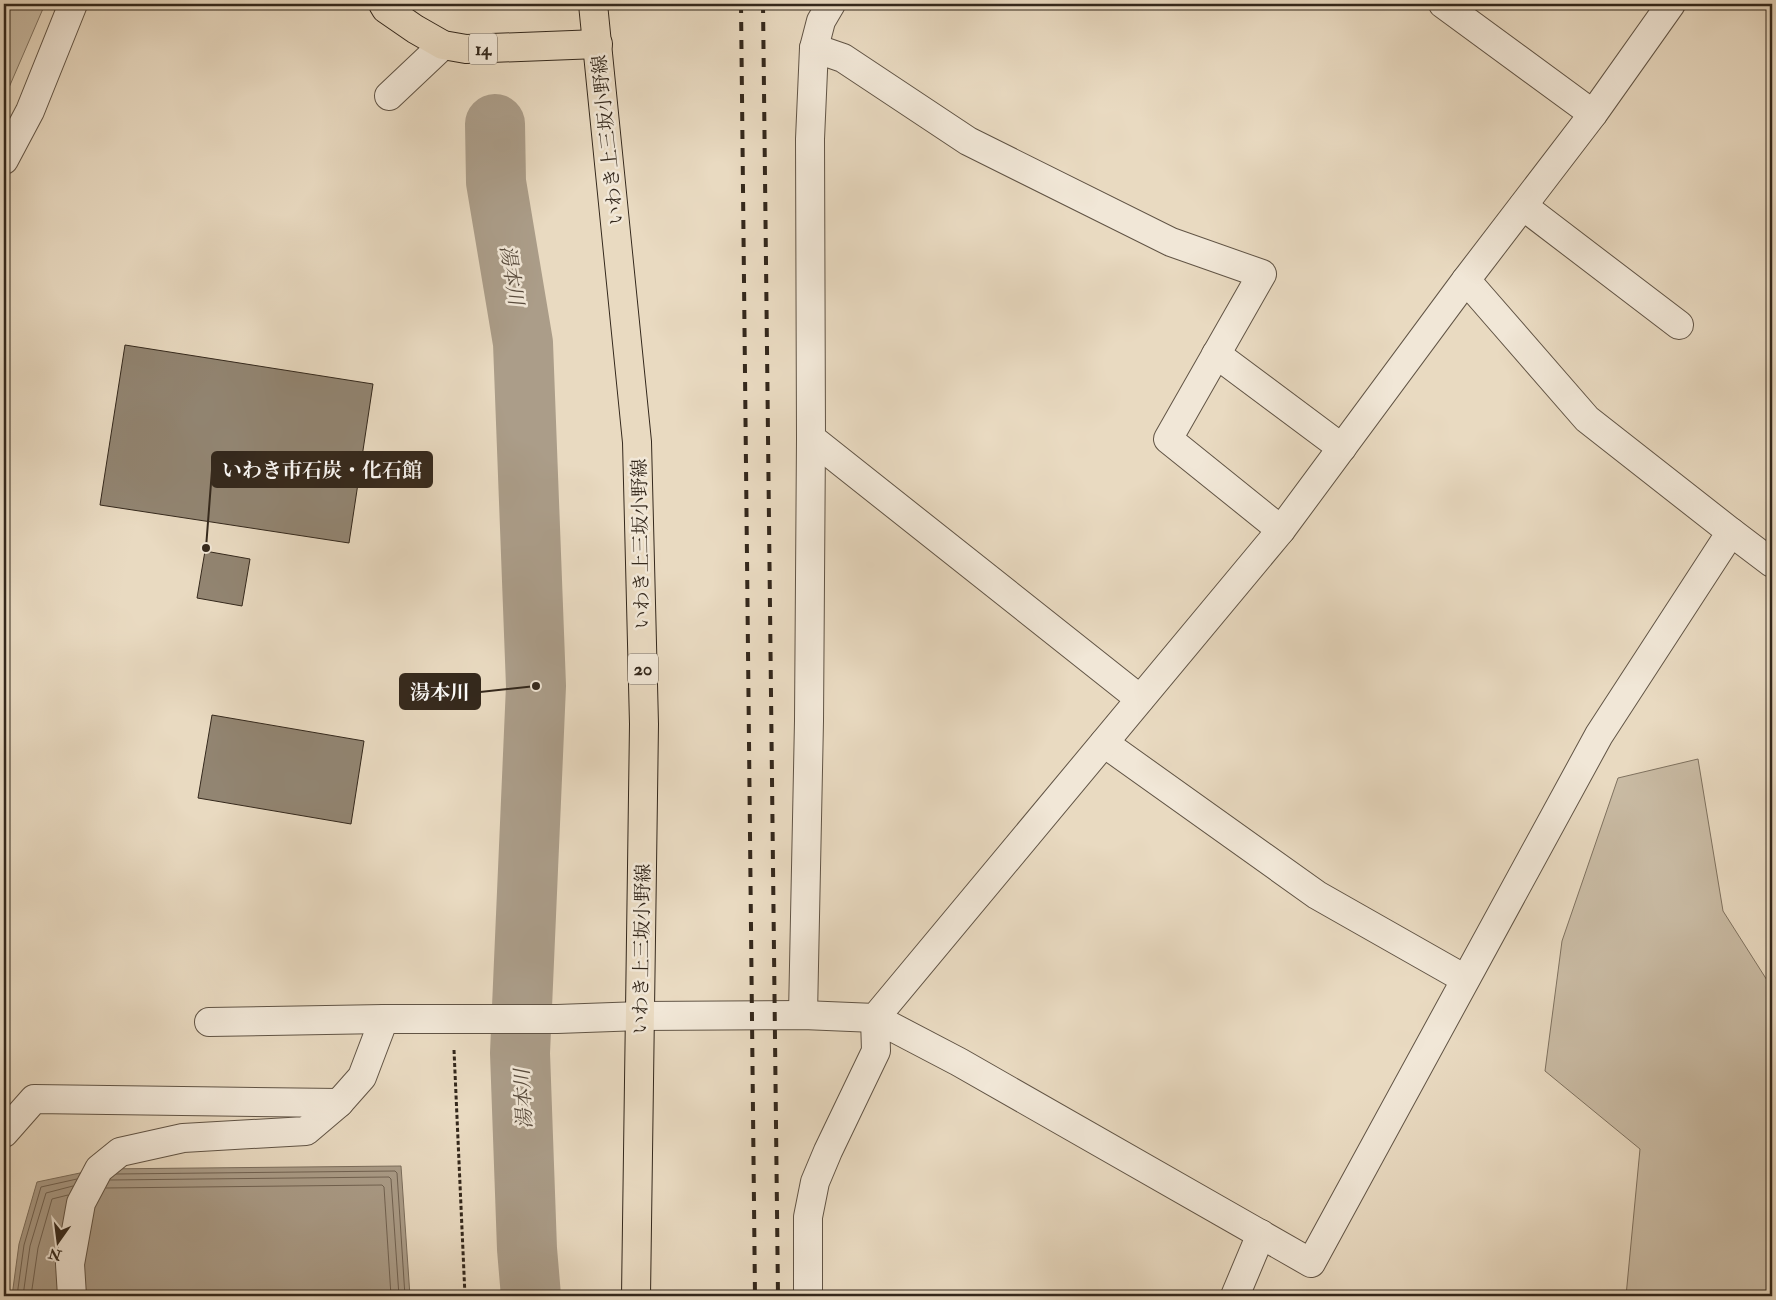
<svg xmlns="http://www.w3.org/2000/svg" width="1776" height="1300" font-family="'IM FELL Double Pica','Noto Serif JP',serif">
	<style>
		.green { fill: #cabca5; stroke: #7f7260 }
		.water { fill: #ab9d89; stroke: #7b6e5d }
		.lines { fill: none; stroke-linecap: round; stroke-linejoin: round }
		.shore { stroke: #706252; stroke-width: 1 }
		.stream { stroke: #7b6e5d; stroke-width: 10 }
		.river { stroke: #ab9d89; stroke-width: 60 }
		.building { fill: #928572; stroke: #34281c }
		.minor-casing { stroke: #615445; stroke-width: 30 }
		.major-casing { stroke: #34281c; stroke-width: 30 }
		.path { stroke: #34281c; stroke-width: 3; stroke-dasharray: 4 2.5; stroke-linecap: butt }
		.minor { stroke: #f1e7d7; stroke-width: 28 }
		.major { stroke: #e9dac1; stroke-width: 28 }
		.rail { stroke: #34281c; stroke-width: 4; stroke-dasharray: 9 9; stroke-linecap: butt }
		.labels { text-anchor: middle; stroke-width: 5; stroke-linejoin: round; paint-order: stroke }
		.shield { fill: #f1e7d7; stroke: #6d6154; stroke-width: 1 }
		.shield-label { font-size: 18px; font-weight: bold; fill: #34281c }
		.street-label { font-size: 19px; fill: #34281c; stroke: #f1e7d7 }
		.water-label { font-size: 20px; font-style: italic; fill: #584b3d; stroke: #f1e7d7 }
		.leader { fill: none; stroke: #34281c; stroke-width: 2 }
		.callout-dot { fill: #34281c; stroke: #f1e7d7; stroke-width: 2 }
		.callout { fill: #34281c; stroke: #34281c; stroke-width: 2 }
		.callout-label { font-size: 20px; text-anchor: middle; font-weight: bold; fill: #fff }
	</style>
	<rect width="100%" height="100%" fill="#e9dac1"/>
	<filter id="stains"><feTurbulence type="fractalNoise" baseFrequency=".004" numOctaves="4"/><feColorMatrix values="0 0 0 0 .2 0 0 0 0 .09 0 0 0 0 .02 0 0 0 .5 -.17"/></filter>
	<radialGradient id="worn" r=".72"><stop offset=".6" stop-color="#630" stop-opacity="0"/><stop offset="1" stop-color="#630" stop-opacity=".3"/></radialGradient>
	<g class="green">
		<path d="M4 4H45L4 99Z"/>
		<path d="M1698 759 1723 911 1772 988V1296H1626L1640 1149 1545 1071 1562 941 1618 778Z"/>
	</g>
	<path class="water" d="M401 1166 410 1296H12L19 1244 37 1182 99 1169Z"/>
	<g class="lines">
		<g class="shore">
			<path d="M116 1174 395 1171 397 1173 405 1296"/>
			<path d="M110 1180 389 1177 391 1179 399 1296"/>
			<path d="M106 1188 382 1185 384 1187 391 1296"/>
			<path d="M17 1296 24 1245 41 1187 77 1179"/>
			<path d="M23 1296 30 1246 46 1193 73 1186"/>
			<path d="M31 1296 38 1248 52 1199 68 1195"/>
		</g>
		<path class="stream" d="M501 1183 524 1178"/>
		<path class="river" d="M495 124 496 182 523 343 536 686 520 1053 527 1249 531 1296"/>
	</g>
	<g class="building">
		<path d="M125 345 373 384 349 543 100 505Z"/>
		<path d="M205 551 250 559 242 606 197 598Z"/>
		<path d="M212 715 364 741 351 824 198 798Z"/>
	</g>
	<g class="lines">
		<g class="minor-casing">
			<g id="minor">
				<path d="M1443 4 1593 114"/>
				<path d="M814 48 843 58 968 141 1171 242 1262 274 1168 439 1281 530"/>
				<path d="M389 96 443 45"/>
				<path d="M4 160 30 111 73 4"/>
				<path d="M1523 206 1679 325"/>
				<path d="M1216 354 1342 448"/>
				<path d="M811 438 1140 699"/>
				<path d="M1731 532 1772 563"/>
				<path d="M1104 743 1317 895 1465 979"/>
				<path d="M803 1015 809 721 811 438 810 139 814 48 821 21 831 4"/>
				<path d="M209 1022 384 1019H557L641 1016 803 1015 875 1018 1281 530 1466 280 1593 114 1671 4"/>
				<path d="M4 1133 34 1099 339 1103 362 1077 384 1019"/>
				<path d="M72 1296 70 1264 81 1203 99 1169 120 1152 183 1138 306 1131 339 1103"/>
				<path d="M808 1296V1217L815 1182 828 1151 876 1051 875 1018 959 1062 1311 1263 1599 735 1731 532 1587 419 1466 280"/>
				<path d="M1235 1296 1261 1234"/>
			</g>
		</g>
		<g class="major-casing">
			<g id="major">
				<path d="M383 4 386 9 415 29 443 45 466 49 598 44"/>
				<path d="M593 4 637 442 644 724 636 1296"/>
			</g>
		</g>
		<path class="path" d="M454 1050 465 1296"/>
		<use href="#minor" class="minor"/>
		<use href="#major" class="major"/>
		<g class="rail">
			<path d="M741 4 755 1296"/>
			<path d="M763 4 778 1296"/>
		</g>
	</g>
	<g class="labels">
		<g class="shield">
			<rect x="469" y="33.5" width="28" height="31" rx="4"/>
			<rect x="628" y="653.5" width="30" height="31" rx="4"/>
		</g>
		<g class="shield-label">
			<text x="483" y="55">14</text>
			<text x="643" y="675">20</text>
		</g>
		<g class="street-label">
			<text transform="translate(607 140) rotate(-96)" y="7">いわき上三坂小野線</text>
			<text transform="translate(640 544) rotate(-91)" y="7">いわき上三坂小野線</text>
			<text transform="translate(641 949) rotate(-89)" y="7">いわき上三坂小野線</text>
		</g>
		<g class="water-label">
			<text transform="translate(512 275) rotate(81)" y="7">湯本川</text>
			<text transform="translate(523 1099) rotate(-93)" y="7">湯本川</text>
		</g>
	</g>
	<path class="leader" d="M206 548L212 470M536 686L480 692"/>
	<g class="callout-dot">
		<circle cx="206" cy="548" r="5"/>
		<circle cx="536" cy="686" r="5"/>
	</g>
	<g class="callout">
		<rect x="212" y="452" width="220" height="35" rx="5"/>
		<rect x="400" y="674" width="80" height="35" rx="5"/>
	</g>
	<g class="callout-label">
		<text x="322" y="477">いわき市石炭・化石館</text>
		<text x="440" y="699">湯本川</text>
	</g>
	<rect width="1776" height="1300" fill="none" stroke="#e9dac1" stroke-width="20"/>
	<rect x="5" y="5" width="1766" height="1290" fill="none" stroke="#34281c" stroke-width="2.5"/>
	<rect x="10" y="10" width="1756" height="1280" fill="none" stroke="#34281c"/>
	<g transform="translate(58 1242) rotate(194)" stroke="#f1e7d7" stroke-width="4" paint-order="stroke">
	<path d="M0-4L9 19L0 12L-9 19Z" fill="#34281c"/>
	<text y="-8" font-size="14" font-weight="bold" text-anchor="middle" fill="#34281c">N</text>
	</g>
	<rect width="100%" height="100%" filter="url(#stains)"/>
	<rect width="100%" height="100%" fill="url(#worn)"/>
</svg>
